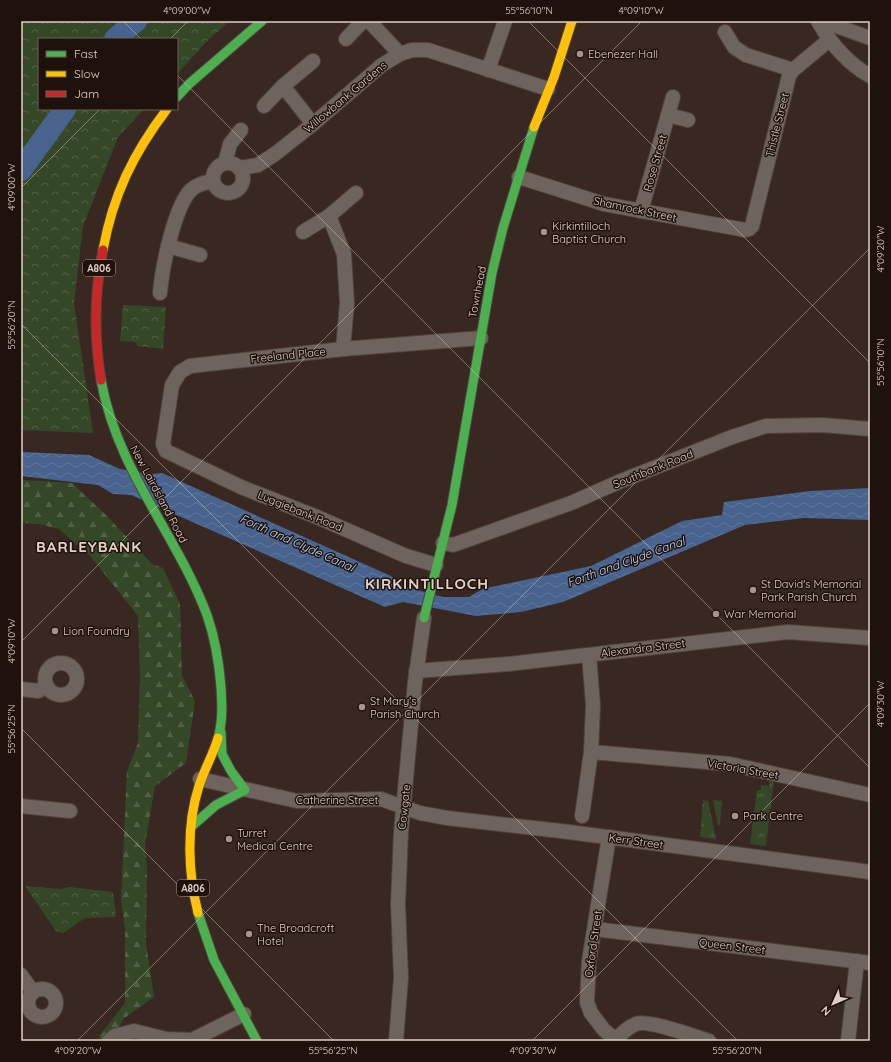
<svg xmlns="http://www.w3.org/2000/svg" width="891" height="1062" font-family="Quicksand,sans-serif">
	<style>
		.grass { fill: url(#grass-tufts) }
		.forest { fill: url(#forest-firs) }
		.park { fill: url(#park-crowns) }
		.water { fill: url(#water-waves) }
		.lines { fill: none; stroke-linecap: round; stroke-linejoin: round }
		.river { stroke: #47638e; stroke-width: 22 }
		.street-casing { stroke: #51433d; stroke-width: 16 }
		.fast-casing { stroke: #51433d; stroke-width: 11 }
		.slow-casing { stroke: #51433d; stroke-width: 11 }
		.jam-casing { stroke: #51433d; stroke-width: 11 }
		.street { stroke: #6f645d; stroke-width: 14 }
		.fast { stroke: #4caf50; stroke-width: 9 }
		.slow { stroke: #ffc107; stroke-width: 9 }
		.jam { stroke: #c62828; stroke-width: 9 }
		.ticks { fill: none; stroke: #e1cec5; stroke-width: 1; stroke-opacity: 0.45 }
		.poi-dot { fill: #a6948c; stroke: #1f120c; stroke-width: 1.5 }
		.labels { text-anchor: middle; stroke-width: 3; stroke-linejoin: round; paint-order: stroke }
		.shield { fill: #1f120c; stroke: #a7968e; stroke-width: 1 }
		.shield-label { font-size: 10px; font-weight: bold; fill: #e1cec5 }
		.poi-label { font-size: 11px; fill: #e1cec5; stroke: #1f120c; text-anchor: start }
		.street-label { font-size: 11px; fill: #e1cec5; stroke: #1f120c }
		.water-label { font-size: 12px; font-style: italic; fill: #c6dbf8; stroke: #1f120c }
		.district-label { font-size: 15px; font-weight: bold; letter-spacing: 1px; fill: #e1cec5; stroke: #1f120c }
		.neatline { fill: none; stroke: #e1cec5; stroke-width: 1.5 }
		.ticks-label { font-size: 10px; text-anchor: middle; fill: #e1cec5 }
	</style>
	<defs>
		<pattern id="grass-tufts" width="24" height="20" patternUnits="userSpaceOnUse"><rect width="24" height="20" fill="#344828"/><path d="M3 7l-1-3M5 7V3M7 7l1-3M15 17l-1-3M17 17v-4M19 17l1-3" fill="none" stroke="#516146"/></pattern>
		<pattern id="forest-firs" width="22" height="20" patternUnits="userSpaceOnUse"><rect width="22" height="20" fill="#344828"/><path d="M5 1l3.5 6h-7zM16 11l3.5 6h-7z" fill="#516146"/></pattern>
		<pattern id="park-crowns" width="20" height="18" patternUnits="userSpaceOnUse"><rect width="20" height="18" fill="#344828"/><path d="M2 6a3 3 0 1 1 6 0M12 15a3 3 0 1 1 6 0" fill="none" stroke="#516146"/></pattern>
		<pattern id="water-waves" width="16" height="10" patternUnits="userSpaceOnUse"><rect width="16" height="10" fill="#47638e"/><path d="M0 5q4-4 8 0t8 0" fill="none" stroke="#61789c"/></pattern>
	</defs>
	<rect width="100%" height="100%" fill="#382821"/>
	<g class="grass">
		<path d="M769 778 774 779 766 846 750 844 757 790H761V785L769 786Z"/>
		<path d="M703 800 708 801 716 839 700 837Z"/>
		<path d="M713 800 722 801 720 825H718Z"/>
	</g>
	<path class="forest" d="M21 480 72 483 105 514 152 564 163 568 180 604 182 676 195 701 186 763 155 786 145 844 147 867 146 944 154 997 123 1019 120 1026 105 1041H100L99 1036 125 1003V930L121 899 127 771 138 743 140 675 138 616 91 557 59 529 39 524 21 523Z"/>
	<g class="park">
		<path d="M21 21H230L209 39 177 74V39H39V109H144L118 137 83 226 74 303 93 433 21 430Z"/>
		<path d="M123 305 166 307 163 349 137 346 136 342 120 341Z"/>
		<path d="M25 886 61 889 70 887 113 892 116 917 85 918 63 933 56 931Z"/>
	</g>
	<path class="water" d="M21 452 89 455 120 469 151 474 162 473 391 576 402 586 443 597H469L482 589 591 566 682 521 722 515 724 502 810 491 870 488V520L804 518 745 525 563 602 521 612 476 616 403 602 385 607 131 495 113 494 98 485 21 476Z"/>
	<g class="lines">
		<g class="river">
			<path d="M115 39 136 21"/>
			<path d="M21 170 65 109"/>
		</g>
		<g class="street-casing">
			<g id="street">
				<path d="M369 21 400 54"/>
				<path d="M818 21C831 44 847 63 870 76"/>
				<path d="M822 21 870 38"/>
				<path d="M725 32 734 47 746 55 793 70"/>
				<path d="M346 39 363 21"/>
				<path d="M488 70 505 21"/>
				<path d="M283 86 313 124"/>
				<path d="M264 106 283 86 313 61"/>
				<path d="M668 115 673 97"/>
				<path d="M225 163 230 144 241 130"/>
				<circle cx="228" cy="178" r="15"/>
				<path d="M239 168 258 165 275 154 313 124 382 65 400 54 412 50H428L548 89"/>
				<path d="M519 177 604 204 745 230 749 229 752 226 789 76 793 70 829 40"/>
				<path d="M641 211 668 115 688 120"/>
				<path d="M329 216 344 254 347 303 343 349"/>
				<path d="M303 232 329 216 356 193"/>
				<path d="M168 246 200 255"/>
				<path d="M160 293C162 269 174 207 191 190 197 184 205 183 213 181"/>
				<path d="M443 543 453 545 571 503 621 481 732 437 766 426 823 425 870 429"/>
				<path d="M436 565 406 556 317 517 241 487 166 451 163 444 172 385 180 372 190 366 343 349 481 338"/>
				<circle cx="61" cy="679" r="16"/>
				<path d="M416 671 508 664 788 632 870 638"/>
				<path d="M21 689 38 691 46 686"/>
				<path d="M591 752 730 764 870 795"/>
				<path d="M200 779 297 801 381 799 420 813 447 818 569 832 870 872"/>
				<path d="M21 806 70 811"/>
				<path d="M582 816 591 752 593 705 589 655"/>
				<path d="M609 837 589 961 587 1002 591 1013 604 1030 617 1041"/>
				<path d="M595 929 870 963"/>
				<path d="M21 975 33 992"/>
				<circle cx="42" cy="1003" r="14"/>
				<path d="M616 1039C622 1033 628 1027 636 1024 647 1019 696 1037 709 1041"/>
				<path d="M109 1041 115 1036 134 1031 166 1039 192 1040 244 1014"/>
				<path d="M396 1041 401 978 398 904 401 832 415 682 424 618"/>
				<path d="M848 1041 857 961"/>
			</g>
		</g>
		<g class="fast-casing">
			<g id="fast">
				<path d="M177 97 189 84 262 21"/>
				<path d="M101 380C117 470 176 533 207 615 215 638 219 662 221 687 222 704 223 721 218 738"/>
				<path d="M424 618 452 505 492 273 503 228 534 127"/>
				<path d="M192 826 216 805 245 790 231 771 222 754 221 732"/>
				<path d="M198 913 214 960 257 1041"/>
			</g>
		</g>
		<g class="slow-casing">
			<g id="slow">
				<path d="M534 127 554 77 572 21"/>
				<path d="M103 250C113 195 133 154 167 109"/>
				<path d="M198 913C188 873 186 826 199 786 204 770 213 755 218 738"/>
			</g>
		</g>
		<g class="jam-casing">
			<path id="jam" d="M101 380C94 337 94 294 103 250"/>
		</g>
		<use href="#street" class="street"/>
		<use href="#fast" class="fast"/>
		<use href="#slow" class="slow"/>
		<use href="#jam" class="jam"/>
	</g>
	<path class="ticks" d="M123 21 141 39M528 21 870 363M170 39 188 21M177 75 870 768M21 188 100 109M21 324 738 1041M21 642 642 21M21 728 334 1041M77 1041 870 248M532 1041 870 703"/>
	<g class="poi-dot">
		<circle cx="580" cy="54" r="4"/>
		<circle cx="544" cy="232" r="4"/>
		<circle cx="753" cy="590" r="4"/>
		<circle cx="716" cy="614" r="4"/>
		<circle cx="55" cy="631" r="4"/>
		<circle cx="362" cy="707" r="4"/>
		<circle cx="735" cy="816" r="4"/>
		<circle cx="229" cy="839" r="4"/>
		<circle cx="249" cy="934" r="4"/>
	</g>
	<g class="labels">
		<g class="shield">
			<rect x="83" y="260" width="32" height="16" rx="3"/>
			<rect x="177" y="880" width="32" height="16" rx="3"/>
		</g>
		<g class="shield-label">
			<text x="99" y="272">A806</text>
			<text x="193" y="892">A806</text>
		</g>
		<g class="poi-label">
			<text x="588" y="58">Ebenezer Hall</text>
			<text x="552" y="230">Kirkintilloch<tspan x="552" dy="13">Baptist Church</tspan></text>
			<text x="761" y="588">St David's Memorial<tspan x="761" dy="13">Park Parish Church</tspan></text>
			<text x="724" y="618">War Memorial</text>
			<text x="63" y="635">Lion Foundry</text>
			<text x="370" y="705">St Mary's<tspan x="370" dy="13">Parish Church</tspan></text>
			<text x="743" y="820">Park Centre</text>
			<text x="237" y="837">Turret<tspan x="237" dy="13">Medical Centre</tspan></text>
			<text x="257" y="932">The Broadcroft<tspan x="257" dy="13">Hotel</tspan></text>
		</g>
		<g class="street-label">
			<text transform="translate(345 97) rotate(-40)" y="4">Willowbank Gardens</text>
			<text transform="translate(777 125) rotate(-76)" y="4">Thistle Street</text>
			<text transform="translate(655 163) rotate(-74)" y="4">Rose Street</text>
			<text transform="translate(635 209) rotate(12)" y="4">Shamrock Street</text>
			<text transform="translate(477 292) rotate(-79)" y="4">Townhead</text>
			<text transform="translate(288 355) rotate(-6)" y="4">Freeland Place</text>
			<text transform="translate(653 469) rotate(-22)" y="4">Southbank Road</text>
			<text transform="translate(159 494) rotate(62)" y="4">New Lairdsland Road</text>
			<text transform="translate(300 511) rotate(22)" y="4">Luggiebank Road</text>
			<text transform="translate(643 648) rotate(-7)" y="4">Alexandra Street</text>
			<text transform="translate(743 769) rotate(10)" y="4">Victoria Street</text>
			<text x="337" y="804">Catherine Street</text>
			<text transform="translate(404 807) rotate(-84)" y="4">Cowgate</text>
			<text transform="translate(636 841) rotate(8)" y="4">Kerr Street</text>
			<text transform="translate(593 944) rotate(-82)" y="4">Oxford Street</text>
			<text transform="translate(732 946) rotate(7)" y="4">Queen Street</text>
		</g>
		<g class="water-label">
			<text transform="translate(297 543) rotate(24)" y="4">Forth and Clyde Canal</text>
			<text transform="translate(626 562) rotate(-20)" y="4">Forth and Clyde Canal</text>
		</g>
		<g class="district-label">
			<text x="89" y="552">BARLEYBANK</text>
			<text x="427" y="589">KIRKINTILLOCH</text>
		</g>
	</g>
	<rect width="891" height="1062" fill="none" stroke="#1f120c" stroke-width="44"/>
	<rect x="38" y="38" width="140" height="72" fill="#1f120c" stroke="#6d5d56"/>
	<rect x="46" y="51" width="20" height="6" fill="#4caf50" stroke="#6d5d56"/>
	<text x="74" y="58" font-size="12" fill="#e1cec5">Fast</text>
	<rect x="46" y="71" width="20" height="6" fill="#ffc107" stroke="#6d5d56"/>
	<text x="74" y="78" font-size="12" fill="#e1cec5">Slow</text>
	<rect x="46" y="91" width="20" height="6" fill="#c62828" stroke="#6d5d56"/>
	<text x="74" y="98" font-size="12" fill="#e1cec5">Jam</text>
	<g transform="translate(833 1004) rotate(225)" stroke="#1f120c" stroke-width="3" paint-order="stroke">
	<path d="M0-3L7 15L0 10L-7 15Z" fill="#e1cec5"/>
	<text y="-6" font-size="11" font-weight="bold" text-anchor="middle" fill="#e1cec5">N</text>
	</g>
	<rect x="22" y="22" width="847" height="1018" class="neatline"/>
	<g class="ticks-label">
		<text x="187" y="14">4°09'00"W</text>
		<text x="529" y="14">55°56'10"N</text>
		<text x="641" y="14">4°09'10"W</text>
		<text transform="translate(11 187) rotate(-90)" y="4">4°09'00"W</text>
		<text transform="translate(880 249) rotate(-90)" y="4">4°09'20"W</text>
		<text transform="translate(11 325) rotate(-90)" y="4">55°56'20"N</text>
		<text transform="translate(880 362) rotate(-90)" y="4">55°56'10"N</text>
		<text transform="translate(11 641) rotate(-90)" y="4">4°09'10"W</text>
		<text transform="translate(880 704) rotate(-90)" y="4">4°09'30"W</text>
		<text transform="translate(11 729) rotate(-90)" y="4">55°56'25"N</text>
		<text x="78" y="1054">4°09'20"W</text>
		<text x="333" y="1054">55°56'25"N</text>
		<text x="533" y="1054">4°09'30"W</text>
		<text x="737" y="1054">55°56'20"N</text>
	</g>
</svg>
